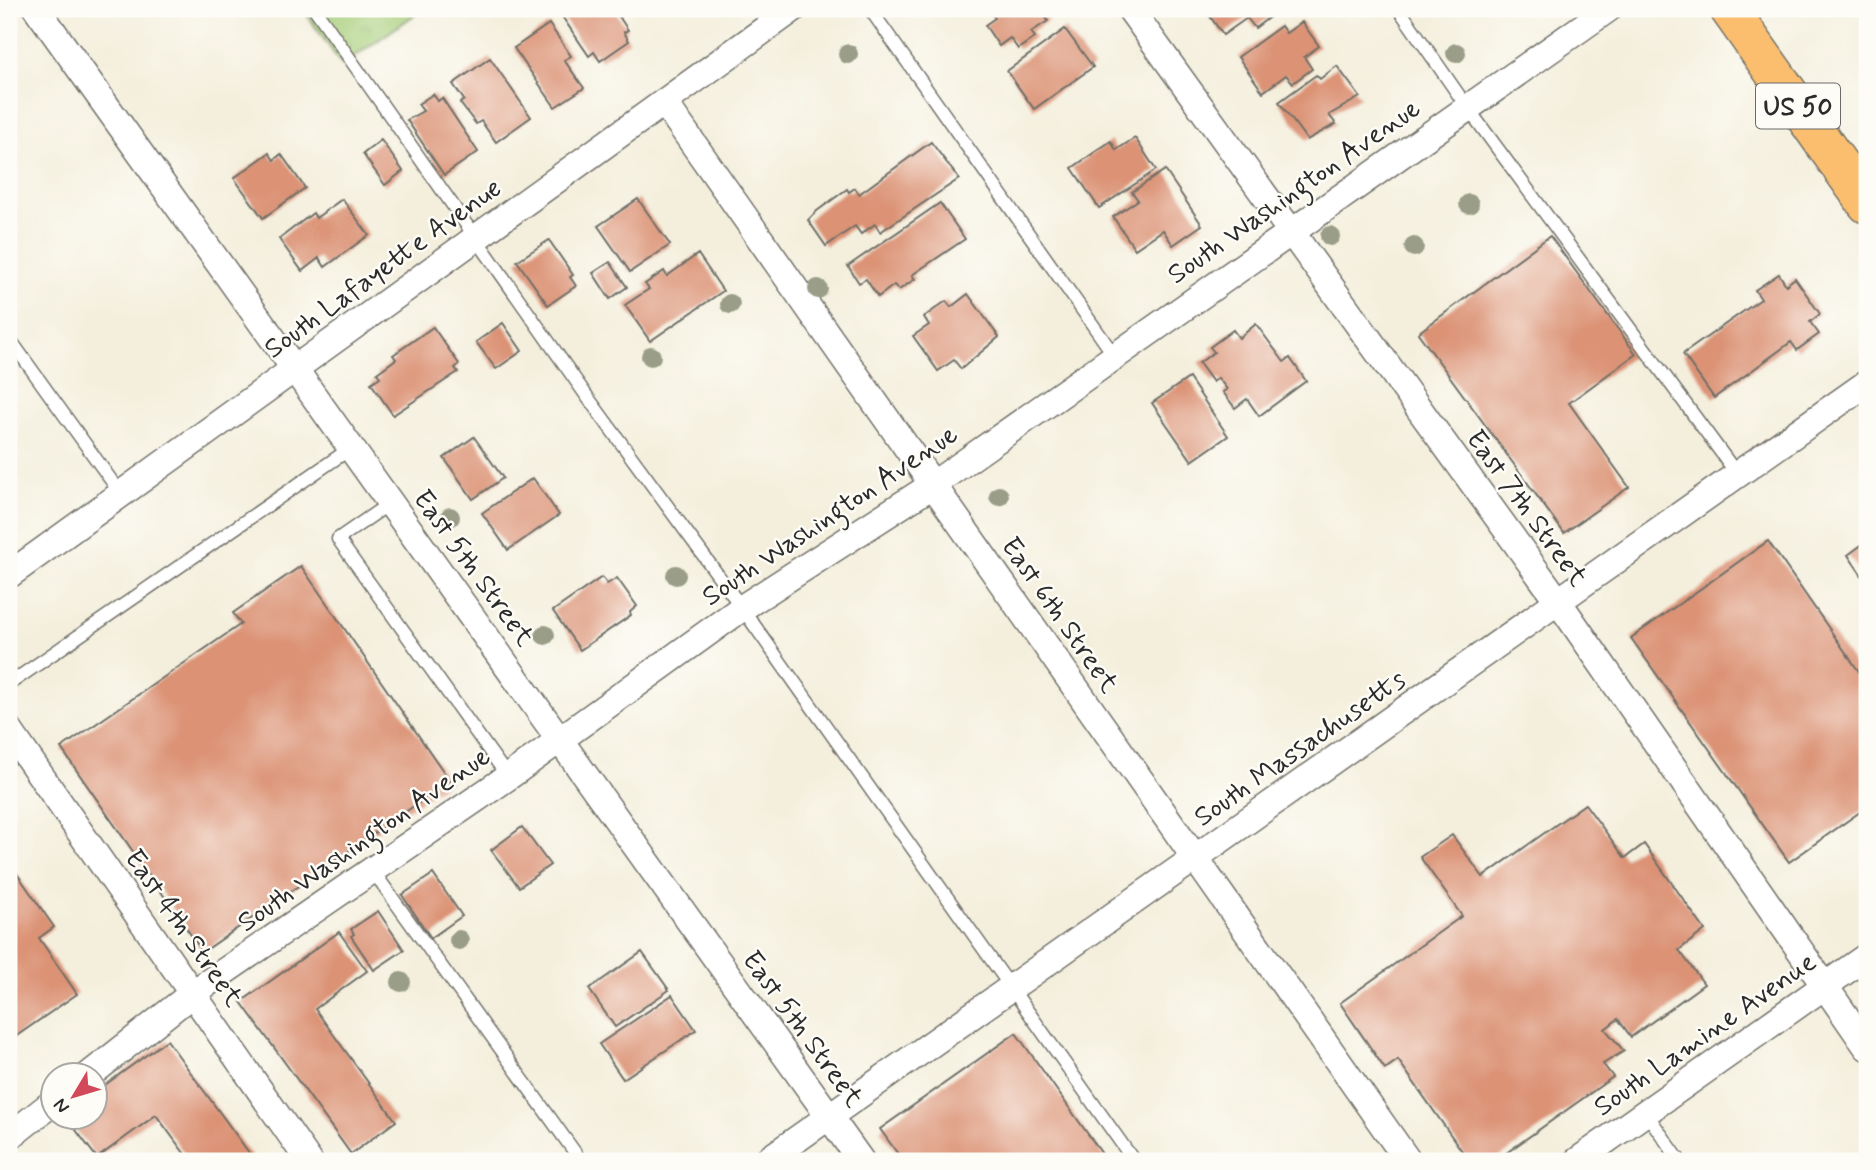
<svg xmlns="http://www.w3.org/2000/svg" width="1876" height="1170" font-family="Mynerve,sans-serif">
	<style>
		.grass { fill: url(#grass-tufts); stroke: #687c52; stroke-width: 2 }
		.building { fill: #db9274 }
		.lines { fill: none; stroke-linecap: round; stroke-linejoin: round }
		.service-casing { stroke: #717069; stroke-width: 15 }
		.minor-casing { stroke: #717069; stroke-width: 29 }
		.trunk-casing { stroke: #717069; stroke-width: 41 }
		.service { stroke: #fff; stroke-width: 12 }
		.minor { stroke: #fff; stroke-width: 26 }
		.trunk { stroke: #fbbe6e; stroke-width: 38 }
		.tree { fill: #9a9e88 }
		.labels { text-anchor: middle; stroke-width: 5; stroke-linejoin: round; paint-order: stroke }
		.shield { fill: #fdfcf7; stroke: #6a6a68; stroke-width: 2 }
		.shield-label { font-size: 26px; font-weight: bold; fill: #2b2b2b }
		.street-label { font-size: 28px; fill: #2b2b2b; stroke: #fdfcf7 }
	</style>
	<defs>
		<pattern id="grass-tufts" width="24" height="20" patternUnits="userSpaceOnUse" patternTransform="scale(1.75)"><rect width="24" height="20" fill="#a5cd78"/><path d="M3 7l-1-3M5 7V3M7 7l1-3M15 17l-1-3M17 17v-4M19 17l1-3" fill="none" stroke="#8eb068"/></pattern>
	</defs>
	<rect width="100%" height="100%" fill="#fdfcf7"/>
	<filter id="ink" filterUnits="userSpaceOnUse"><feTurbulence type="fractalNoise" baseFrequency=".0143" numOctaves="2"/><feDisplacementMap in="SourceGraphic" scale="14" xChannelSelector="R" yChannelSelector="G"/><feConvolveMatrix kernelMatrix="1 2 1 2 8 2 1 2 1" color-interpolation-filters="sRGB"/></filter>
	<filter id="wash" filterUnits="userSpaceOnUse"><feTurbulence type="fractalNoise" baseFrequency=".00686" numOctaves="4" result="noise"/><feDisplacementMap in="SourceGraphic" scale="28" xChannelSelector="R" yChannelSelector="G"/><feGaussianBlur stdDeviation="1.57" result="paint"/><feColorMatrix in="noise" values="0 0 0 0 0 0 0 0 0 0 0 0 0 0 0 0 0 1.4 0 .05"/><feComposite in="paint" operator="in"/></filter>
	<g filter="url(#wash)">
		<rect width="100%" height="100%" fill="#f4efdd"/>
		<path class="grass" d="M303 9H423L342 65Z"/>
		<g id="blocks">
			<g class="building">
				<path d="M557 9 609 11 614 9 628 30 624 32 629 41 600 61 594 52 589 56Z"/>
				<path d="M988 9H1052L1053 11 1045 16 1048 21 1031 32 1035 37 1018 49 1010 38 999 46 985 25 995 18Z"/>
				<path d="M1205 9H1271L1275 13 1255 28 1247 18 1223 35Z"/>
				<path d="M1302 22 1319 46 1304 57 1312 69 1293 83 1286 75 1263 92 1238 57 1281 26 1286 33Z"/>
				<path d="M549 24 571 56 564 60 584 88 555 107 514 48Z"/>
				<path d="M1065 29 1093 67 1034 109 1007 71Z"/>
				<path d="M490 58 531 117 496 142 481 121 476 124 460 103 464 100 453 84Z"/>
				<path d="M1337 66 1360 97 1329 115 1336 124 1307 140 1279 102 1316 75 1320 79Z"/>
				<path d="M433 94 438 101 442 98 478 152 444 175 407 120 423 111 418 104Z"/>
				<path d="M1135 138 1156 170 1099 208 1072 168 1111 141 1116 150Z"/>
				<path d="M381 140 403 171 385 185 363 154Z"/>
				<path d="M931 142 959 179 880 232 875 224 861 234 855 226 826 246 808 220 817 211 847 189 849 192 855 188 859 194Z"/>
				<path d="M269 153 274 160 281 154 305 188 263 218 234 178Z"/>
				<path d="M1165 170 1202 225 1173 245 1163 230 1135 249 1113 217 1138 200 1132 192Z"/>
				<path d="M342 199 369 235 325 267 319 258 302 271 279 239 313 213 316 218Z"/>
				<path d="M638 199 670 245 630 272 598 226Z"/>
				<path d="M940 203 965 239 912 275 915 279 899 290 894 285 878 297 866 279 859 283 848 266Z"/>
				<path d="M1550 236 1636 354 1569 403 1629 487 1564 533 1418 333Z"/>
				<path d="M549 240 573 275 570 277 576 286 548 305 517 261Z"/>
				<path d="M698 254 723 291 650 341 625 305 649 289 645 284 664 271 667 276Z"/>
				<path d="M610 262 627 287 610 299 593 273Z"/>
				<path d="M1779 274 1786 285 1795 278 1820 314 1810 322 1819 334 1797 350 1791 342 1714 398 1683 354 1761 299 1755 290Z"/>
				<path d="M968 294 999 337 961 369 954 360 938 371 913 336 929 325 924 317 946 301 951 307Z"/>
				<path d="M503 323 522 351 496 369 476 342Z"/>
				<path d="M1256 324 1284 362 1290 358 1306 381 1259 416 1247 399 1235 408 1223 392 1227 389 1218 378 1213 382 1199 363 1214 352 1210 347 1233 330 1239 338Z"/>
				<path d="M433 327 459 364 455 368 458 372 393 415 371 383 380 377 377 373 396 359 393 355Z"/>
				<path d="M1189 378 1228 436 1192 461 1152 403Z"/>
				<path d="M474 437 503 478 473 499 444 458Z"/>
				<path d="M533 478 559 515 508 550 482 513Z"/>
				<path d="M1768 541 1867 683V807L1789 862 1631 638Z"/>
				<path d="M1867 541V583L1848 555Z"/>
				<path d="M301 566 450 781 203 952 61 748 241 624 233 613Z"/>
				<path d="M602 577 607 584 617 578 637 606 630 612 631 615 580 650 553 611Z"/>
				<path d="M1585 804 1625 858 1644 844 1705 930 1679 950 1704 984 1631 1037 1618 1019 1605 1029 1624 1051 1603 1064 1613 1077 1495 1161H1469L1398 1060 1385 1069 1340 1003 1462 916 1420 857 1452 835 1483 877Z"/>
				<path d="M522 827 550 865 519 887 491 850Z"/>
				<path d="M11 865 54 927 39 938 77 994 12 1039 9 1033Z"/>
				<path d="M433 874 462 916 431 938 402 895Z"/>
				<path d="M378 911 404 950 374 970 351 936 354 934 351 929Z"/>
				<path d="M339 932 367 971 315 1009 396 1121 351 1154 241 1002Z"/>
				<path d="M642 952 669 990 615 1027 589 989Z"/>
				<path d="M672 995 696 1030 623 1079 599 1044Z"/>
				<path d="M1016 1033 1107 1161H903L880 1129Z"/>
				<path d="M167 1040 255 1161H190L156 1115 97 1158 67 1118H94V1093Z"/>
			</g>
		</g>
	</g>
	<g filter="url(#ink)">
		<use href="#blocks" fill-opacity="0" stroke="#717069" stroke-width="2"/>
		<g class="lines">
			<g class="service-casing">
				<g id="service">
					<path d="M315 9 586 395 742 608 1134 1161"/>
					<path d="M870 9 1114 355"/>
					<path d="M1399 9 1467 107 1737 474"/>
					<path d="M9 338 121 494"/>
					<path d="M390 503 338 539 508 777"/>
					<path d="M9 684 351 448"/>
					<path d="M373 871 581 1161"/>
					<path d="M1646 1113 1680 1161"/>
				</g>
			</g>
			<g class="minor-casing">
				<g id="minor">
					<path d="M37 9 861 1161"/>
					<path d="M1130 9 1558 601 1867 1047"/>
					<path d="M664 102 1408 1161"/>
					<path d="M9 575 793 9"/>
					<path d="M9 730 309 1161"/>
					<path d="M88 1076 193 993 508 777 742 608 931 486 1608 9"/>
					<path d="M9 1137 52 1103"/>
					<path d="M766 1161 1867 383"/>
					<path d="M1577 1161 1867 956"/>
				</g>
			</g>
			<g class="trunk-casing">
				<path id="trunk" d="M1729 9 1867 204"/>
			</g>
			<use href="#service" class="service"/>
			<use href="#minor" class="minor"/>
			<use href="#trunk" class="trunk"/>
		</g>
		<g class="tree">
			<circle cx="1456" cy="53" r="10"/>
			<circle cx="848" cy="54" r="10"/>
			<circle cx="1469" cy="204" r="10"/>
			<circle cx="1330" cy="236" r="10"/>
			<circle cx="1414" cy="247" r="10"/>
			<circle cx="818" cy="289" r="10"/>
			<circle cx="730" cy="304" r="10"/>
			<circle cx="651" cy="356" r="10"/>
			<circle cx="999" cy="496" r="10"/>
			<circle cx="450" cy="517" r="10"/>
			<circle cx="676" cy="575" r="10"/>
			<circle cx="545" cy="635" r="10"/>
			<circle cx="459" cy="940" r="10"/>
			<circle cx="401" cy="982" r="10"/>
		</g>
	</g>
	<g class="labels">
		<rect class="shield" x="1756" y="83.5" width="84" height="45" rx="5"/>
		<g class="shield-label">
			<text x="1798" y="115">US 50</text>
		</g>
		<g class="street-label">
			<text transform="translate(1293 190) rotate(-35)" y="10">South Washington Avenue</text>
			<text transform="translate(382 267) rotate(-36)" y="10">South Lafayette Avenue</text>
			<text transform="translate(1528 507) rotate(54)" y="10">East 7th Street</text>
			<text transform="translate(829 514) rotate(-34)" y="10">South Washington Avenue</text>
			<text transform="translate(475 567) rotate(54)" y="10">East 5th Street</text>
			<text transform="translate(1061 614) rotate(55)" y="10">East 6th Street</text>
			<text transform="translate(1299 747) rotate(-35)" y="10">South Massachusetts</text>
			<text transform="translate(363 838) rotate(-35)" y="10">South Washington Avenue</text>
			<text transform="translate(185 927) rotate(55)" y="10">East 4th Street</text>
			<text transform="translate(804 1028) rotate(54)" y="10">East 5th Street</text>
			<text transform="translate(1704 1033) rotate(-35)" y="10">South Lamine Avenue</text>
		</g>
	</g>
	<rect width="1876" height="1170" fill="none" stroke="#fdfcf7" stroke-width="35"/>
	<g transform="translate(74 1096) rotate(232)"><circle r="33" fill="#fdfcf7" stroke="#a9a8a5" stroke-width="2"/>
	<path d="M0-5L12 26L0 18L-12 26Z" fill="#d1495b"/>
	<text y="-10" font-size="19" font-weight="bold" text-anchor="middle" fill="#2b2b2b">N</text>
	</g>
</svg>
